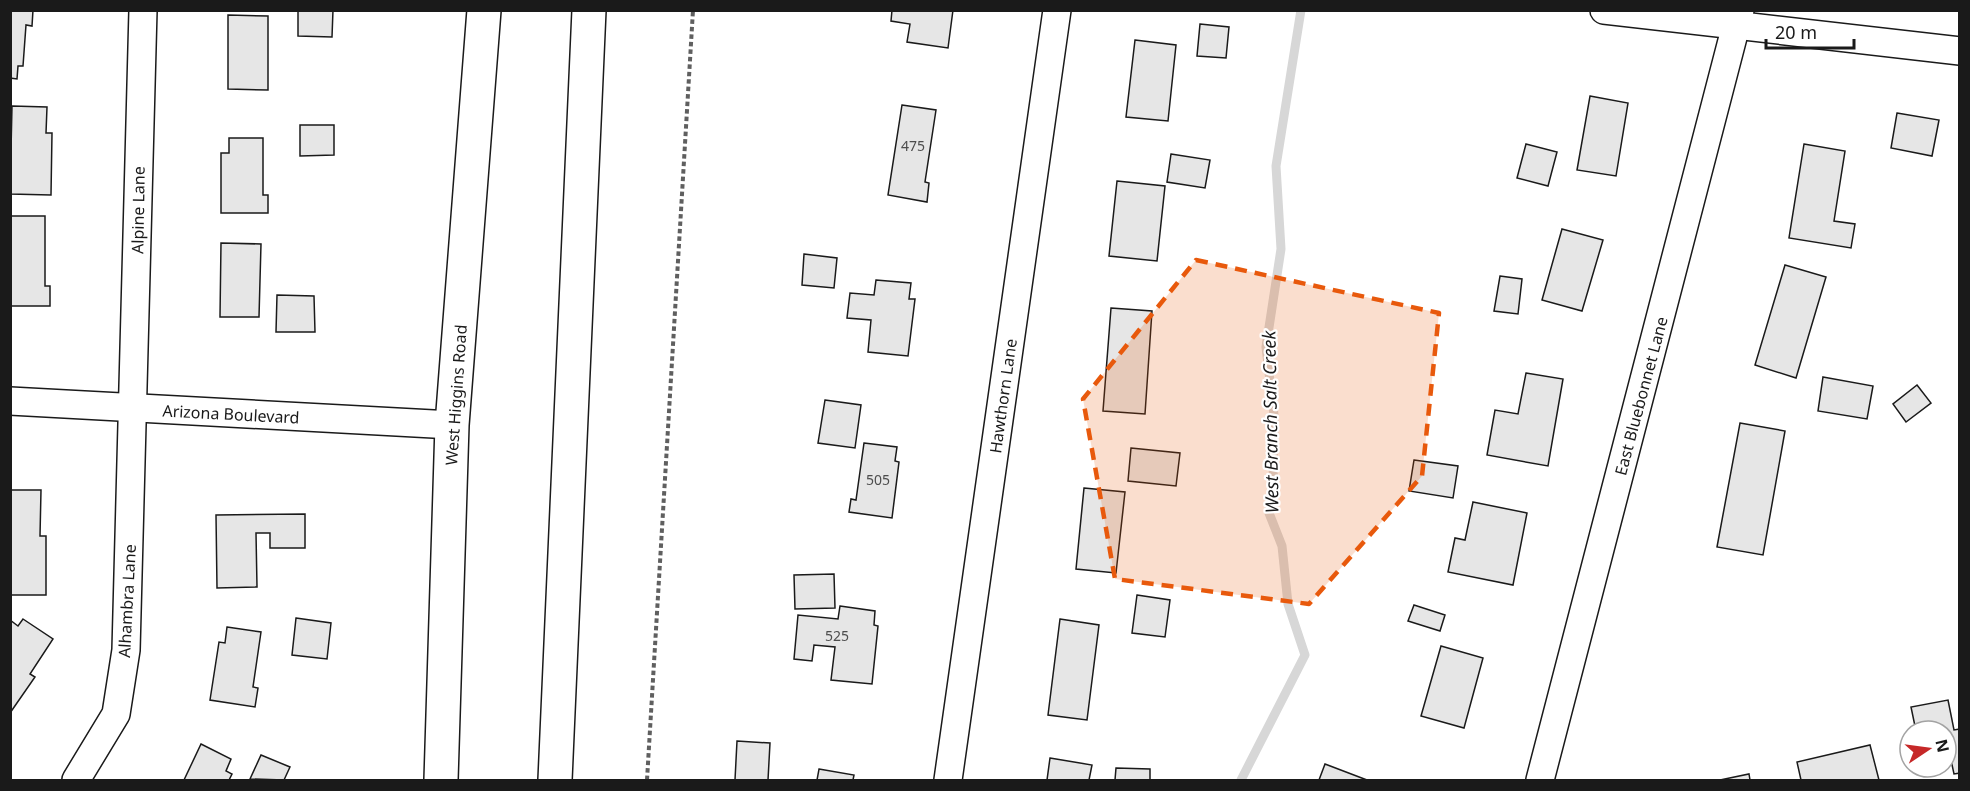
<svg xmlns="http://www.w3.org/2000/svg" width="1970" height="791" font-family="'Noto Sans',sans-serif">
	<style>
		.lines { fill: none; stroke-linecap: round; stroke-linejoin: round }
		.stream { stroke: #d7d7d7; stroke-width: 9 }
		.building { fill: #e6e6e6; stroke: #1a1a1a; stroke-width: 1.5 }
		.street-casing { stroke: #1a1a1a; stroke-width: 30 }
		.primary-casing { stroke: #1a1a1a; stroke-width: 36 }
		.path { stroke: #5f5f5f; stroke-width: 4; stroke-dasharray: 4.5 3; stroke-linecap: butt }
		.street { stroke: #fff; stroke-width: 27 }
		.primary { stroke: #fff; stroke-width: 33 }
		.marked { fill: #e8590c; fill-opacity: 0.2; stroke: #e8590c; stroke-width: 4.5; stroke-dasharray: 12 8; stroke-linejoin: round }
		.labels { text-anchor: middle; stroke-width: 4.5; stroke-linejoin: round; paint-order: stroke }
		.number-label { font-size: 14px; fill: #4d4d4d }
		.street-label { font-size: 16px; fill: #1a1a1a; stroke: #fff }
		.water-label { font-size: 18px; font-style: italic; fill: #1a1a1a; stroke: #fff }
	</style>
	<rect width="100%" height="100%" fill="#fff"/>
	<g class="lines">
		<path class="stream" d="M1241 780 1305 655 1288 604 1282 546 1269 513 1273 488 1274 415 1266 347 1281 249 1276 166 1301 10"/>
	</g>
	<g class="building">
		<path d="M10 10H33L32 26 26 25 23 66H18L17 79 10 78Z"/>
		<path d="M298 10H333L332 37 298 36Z"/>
		<path d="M892 10H953L948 48 907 42 910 24 891 21Z"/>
		<path d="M228 15 268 16V90L228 89Z"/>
		<path d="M1200 24 1229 27 1226 58 1197 56Z"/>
		<path d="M1135 40 1176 45 1168 121 1126 117Z"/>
		<path d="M1590 96 1628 103 1616 176 1577 170Z"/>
		<path d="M902 105 936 110 925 182 929 183 927 202 888 195Z"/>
		<path d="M12 106 47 107 46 133H52L51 195 10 194Z"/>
		<path d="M1897 113 1939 120 1932 156 1891 148Z"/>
		<path d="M300 125H334V155L300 156Z"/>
		<path d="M229 138H263V195H268V213H221V153H229Z"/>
		<path d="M1526 144 1557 152 1548 186 1517 178Z"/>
		<path d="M1804 144 1845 151 1834 221 1855 224 1851 248 1789 238Z"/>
		<path d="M1171 154 1210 160 1205 188 1167 182Z"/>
		<path d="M1117 181 1165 186 1157 261 1109 256Z"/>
		<path d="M10 216H45V286H50V306H10Z"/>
		<path d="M1562 229 1603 240 1582 311 1542 300Z"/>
		<path d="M221 243 261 244 259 317H220Z"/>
		<path d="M804 254 837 258 834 288 802 285Z"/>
		<path d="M1785 265 1826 277 1796 378 1755 365Z"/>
		<path d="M1500 276 1522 279 1518 314 1494 311Z"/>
		<path d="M876 280 911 283 909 299H915L908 356 868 352 871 320 847 318 850 293 874 295Z"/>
		<path d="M277 295 314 296 315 332H276Z"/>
		<path d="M1111 308 1152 311 1145 414 1103 411Z"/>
		<path d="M1526 373 1563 379 1548 466 1487 455 1495 410 1518 414Z"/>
		<path d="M1823 377 1873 386 1867 419 1818 411Z"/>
		<path d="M1917 385 1931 403 1906 422 1893 404Z"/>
		<path d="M825 400 861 405 855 448 818 443Z"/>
		<path d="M1740 423 1785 431 1763 555 1717 547Z"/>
		<path d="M864 443 897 447 895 461 899 462 892 518 849 512 851 499 856 500Z"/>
		<path d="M1131 448 1180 453 1176 486 1128 481Z"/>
		<path d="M1414 460 1458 466 1453 498 1409 491Z"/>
		<path d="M1084 488 1125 492 1116 573 1076 569Z"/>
		<path d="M10 490H41L40 536H46V595H10Z"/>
		<path d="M1473 502 1527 513 1513 585 1448 572 1455 538 1465 540Z"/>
		<path d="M305 514V548H270V533H256L257 587 217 588 216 515Z"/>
		<path d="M834 574 835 608 795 609 794 575Z"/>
		<path d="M1137 595 1170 600 1165 637 1132 633Z"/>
		<path d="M1414 605 1445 615 1440 631 1408 621Z"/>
		<path d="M840 606 875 611 874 625 878 626 872 684 831 680 835 647 814 645 812 661 794 659 798 615 838 619Z"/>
		<path d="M296 618 331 623 327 659 292 655Z"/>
		<path d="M23 619 53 639 30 674 35 677 10 713V620L18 626Z"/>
		<path d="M1060 619 1099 625 1087 720 1048 715Z"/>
		<path d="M227 627 261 632 253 687 258 688 255 707 210 700 219 642 225 643Z"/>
		<path d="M1441 646 1483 658 1464 728 1421 716Z"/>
		<path d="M1948 700 1954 730 1960 729V773L1954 774 1948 746H1946V731H1916L1911 707Z"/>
		<path d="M737 741 770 743 768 780H735Z"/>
		<path d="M201 744 231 759 226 771 232 774 229 780H184Z"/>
		<path d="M1870 745 1879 780H1801L1797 762Z"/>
		<path d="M261 755 290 767 284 780 250 779Z"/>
		<path d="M1050 758 1092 765 1089 780H1047Z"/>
		<path d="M1325 764 1367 780H1319Z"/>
		<path d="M1116 768 1150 769V780H1115Z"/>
		<path d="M819 769 854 775 853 780H817Z"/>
		<path d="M1749 774 1750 780H1720Z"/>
	</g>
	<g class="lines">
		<g class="street-casing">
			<g id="street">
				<path d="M1604 10 1960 51"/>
				<path d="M10 401 452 425"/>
				<path d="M76 780 116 714 126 650 143 10"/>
				<path d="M948 780 1057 10"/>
				<path d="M1540 780 1740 10"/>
			</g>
		</g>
		<g class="primary-casing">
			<g id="primary">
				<path d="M441 780 452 425 484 10"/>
				<path d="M555 780 589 10"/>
			</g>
		</g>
		<path class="path" d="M647 780 693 10"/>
		<use href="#street" class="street"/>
		<use href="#primary" class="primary"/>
	</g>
	<path class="marked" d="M1196 260 1439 313 1422 476 1309 604 1115 579 1083 399Z"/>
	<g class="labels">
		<g class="number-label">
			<text x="913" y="151">475</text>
			<text x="878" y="485">505</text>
			<text x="837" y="641">525</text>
		</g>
		<g class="street-label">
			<text transform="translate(138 210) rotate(-89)" y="6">Alpine Lane</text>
			<text transform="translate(456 395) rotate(-86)" y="6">West Higgins Road</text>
			<text transform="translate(1003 396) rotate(-82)" y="6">Hawthorn Lane</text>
			<text transform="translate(1641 396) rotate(-75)" y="6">East Bluebonnet Lane</text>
			<text transform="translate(231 414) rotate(3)" y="6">Arizona Boulevard</text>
			<text transform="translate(127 601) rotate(-87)" y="6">Alhambra Lane</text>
		</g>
		<g class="water-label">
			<text transform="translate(1271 422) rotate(-91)" y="6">West Branch Salt Creek</text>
		</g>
	</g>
	<rect width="1970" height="791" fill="none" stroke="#1a1a1a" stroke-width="24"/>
	<g transform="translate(1928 749) rotate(77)"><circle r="28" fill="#ffffff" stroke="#a3a3a3" stroke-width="1.5"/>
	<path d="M0-4.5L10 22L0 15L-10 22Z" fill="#c62828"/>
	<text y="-9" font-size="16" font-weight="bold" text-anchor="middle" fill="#1a1a1a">N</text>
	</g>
	<path d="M1766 39v9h88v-9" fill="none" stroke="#1a1a1a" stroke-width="3"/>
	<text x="1775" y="39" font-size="18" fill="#1a1a1a" stroke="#ffffff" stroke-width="4.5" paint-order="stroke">20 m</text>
</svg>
